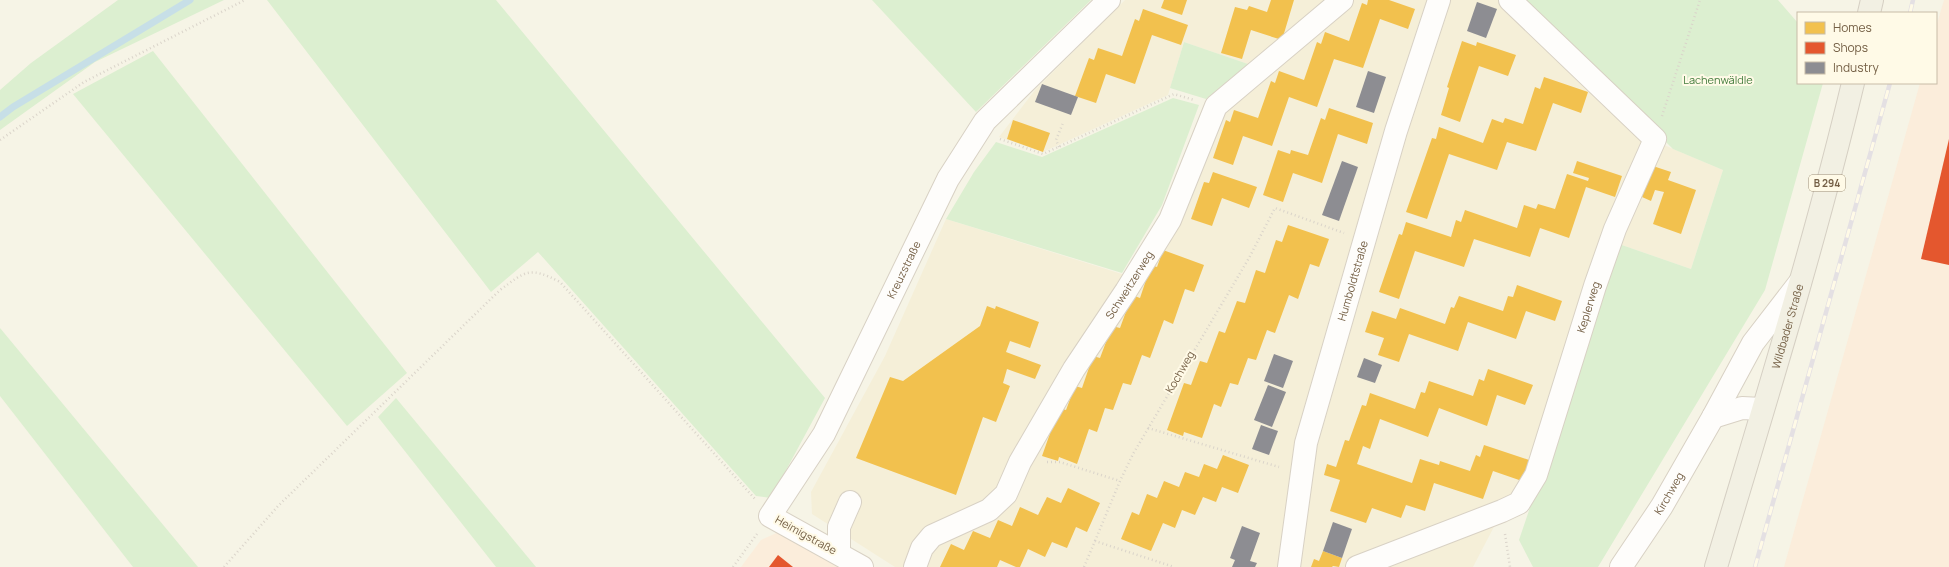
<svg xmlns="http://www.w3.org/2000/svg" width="1949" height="567" font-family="Manrope,sans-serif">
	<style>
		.residential { fill: #f5efd8 }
		.commercial { fill: #fbeddb }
		.green { fill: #dcefd0 }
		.homes { fill: #f2c14e }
		.shops { fill: #e4572e }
		.industry { fill: #8d8d92 }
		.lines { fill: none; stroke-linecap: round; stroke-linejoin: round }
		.stream { stroke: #c7dfe7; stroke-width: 7 }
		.minor-casing { stroke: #d8d1c4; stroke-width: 24 }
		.major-casing { stroke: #d5cfc3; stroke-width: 24 }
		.path { stroke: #dad4ca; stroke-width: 2.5; stroke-dasharray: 1 3; stroke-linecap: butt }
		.minor { stroke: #fefdfb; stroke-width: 22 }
		.major { stroke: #f2f0e3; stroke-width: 22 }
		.rail-casing { stroke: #e4e0e3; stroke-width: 4.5 }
		.rail { stroke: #fffae7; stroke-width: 3; stroke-dasharray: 9; stroke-linecap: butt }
		.labels { text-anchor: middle; stroke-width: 4; stroke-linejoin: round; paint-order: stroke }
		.shield { fill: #fffae7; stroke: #9e8e76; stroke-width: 1 }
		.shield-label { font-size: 10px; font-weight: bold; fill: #756046 }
		.park-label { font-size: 11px; fill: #437c3d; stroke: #fffae7 }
		.street-label { font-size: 11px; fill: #756046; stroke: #fffae7 }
	</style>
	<rect width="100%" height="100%" fill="#f6f4e6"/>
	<path class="residential" d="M1125 0H1498L1645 137 1723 170 1691 269 1619 244 1521 490 1510 496 1473 567H895L812 514 811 492 885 356 946 219 1141 280 1219 110 1268 71 1184 42 1168 95 1043 152 999 137 1035 90Z"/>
	<g class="commercial">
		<path d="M1944 0H1949V567H1784L1920 83H1936V27Z"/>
		<path d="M781 531 841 567H741L761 540Z"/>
	</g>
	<g class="green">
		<path d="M118 0H224L95 62 0 130V90L31 63Z"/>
		<path d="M267 0H496L825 398 771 498 756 496 538 252 491 292Z"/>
		<path d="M872 0H1091L976 112Z"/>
		<path d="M1522 0H1778L1798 23V83H1823L1765 290 1598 567H1533L1519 540 1619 244 1691 269 1723 170 1673 149Z"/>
		<path d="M1184 42 1248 64 1206 99 1170 88Z"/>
		<path d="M153 51 407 373 347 426 73 94Z"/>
		<path d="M1173 98 1199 105 1162 205 1122 273 946 219 974 172 996 142 1042 157Z"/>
		<path d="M0 328 198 567H133L0 396Z"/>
		<path d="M396 398 536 567H496L378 417Z"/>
	</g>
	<g class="homes">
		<path d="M1164 0H1187L1182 15 1161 8Z"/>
		<path d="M1271 0H1294L1282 40 1251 30 1242 59 1221 53 1235 7 1247 10 1249 6 1267 12Z"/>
		<path d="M1368 0H1389L1415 9 1408 29 1380 19 1363 68 1334 59 1317 107 1289 97 1272 146 1243 136 1233 165 1213 158 1226 120 1230 122 1234 110 1258 118 1271 81 1275 83 1279 71 1304 80 1317 42 1321 44 1325 32 1349 41 1362 3 1367 5Z"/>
		<path d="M1143 9 1188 25 1181 45 1152 35 1135 84 1106 74 1096 103 1075 96 1089 58 1094 60 1098 48 1122 56 1135 19 1139 21Z"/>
		<path d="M1462 41 1476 46 1477 42 1516 55 1508 76 1479 66 1460 122 1441 115 1449 88 1447 87Z"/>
		<path d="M1544 77 1588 92 1581 113 1553 103 1536 151 1507 142 1497 170 1449 154 1427 219 1406 212 1432 138 1436 139 1439 127 1483 143 1492 119 1503 123 1505 118 1523 124 1535 87 1540 89Z"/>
		<path d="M1329 108 1373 123 1367 144 1338 134 1322 183 1293 173 1283 202 1263 195 1278 150 1290 154 1291 150 1308 155 1321 118 1325 120Z"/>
		<path d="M1013 120 1050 133 1043 152 1007 139Z"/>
		<path d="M1577 161 1622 176 1615 197 1586 187 1569 238 1540 228 1530 257 1474 239 1464 267 1415 251 1399 299 1379 292 1399 234 1402 235 1406 222 1451 237 1456 220 1461 222 1465 210 1517 228 1524 205 1536 209 1538 204 1555 209 1567 174 1588 181 1589 178 1573 173Z"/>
		<path d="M1653 166 1671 172 1668 180 1696 190 1681 234 1653 224 1664 192 1655 190 1651 201 1642 197Z"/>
		<path d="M1213 172 1257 187 1249 208 1222 198 1212 226 1191 219 1204 182 1209 183Z"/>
		<path d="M1288 225 1329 239 1319 267 1310 264 1298 299 1289 295 1275 333 1267 330 1256 360 1248 358 1238 385 1230 383 1221 407 1214 404 1202 438 1184 432 1183 436 1167 430 1184 383 1191 385 1200 361 1207 363 1219 331 1225 333 1237 301 1245 303 1256 270 1265 273 1276 240 1282 242Z"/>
		<path d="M1163 250 1204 265 1194 292 1185 289 1173 324 1164 320 1150 358 1142 355 1131 385 1123 383 1113 410 1105 408 1097 432 1089 429 1077 464 1059 457 1058 461 1042 456 1059 408 1066 410 1075 386 1082 388 1093 356 1100 358 1112 326 1120 328 1132 295 1140 298 1151 265 1157 267Z"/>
		<path d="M1517 285 1562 301 1555 321 1526 311 1516 339 1468 322 1458 351 1409 334 1399 362 1378 355 1384 338 1365 332 1372 311 1396 319 1400 308 1445 324 1451 307 1454 308 1459 296 1503 311 1508 296 1513 297Z"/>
		<path d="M987 306 995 309 996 306 1039 322 1030 348 1010 341 1006 352 1041 365 1035 379 1007 369 1003 383 1010 386 996 422 983 417 956 495 856 458 890 377 903 381 980 326Z"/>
		<path d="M1488 369 1533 385 1525 405 1497 395 1487 426 1439 408 1428 437 1380 419 1370 449 1363 446 1357 464 1412 483 1420 459 1439 465 1440 461 1470 471 1476 455 1480 457 1484 445 1529 460 1522 481 1493 471 1483 499 1434 483 1425 511 1406 505 1401 518 1372 508 1366 523 1330 511 1340 480 1324 475 1327 464 1336 467 1345 440 1349 441 1362 405 1366 406 1370 393 1415 409 1421 392 1425 393 1429 381 1473 396 1479 379 1484 381Z"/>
		<path d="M1223 455 1249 465 1238 493 1222 487 1216 502 1203 497 1195 515 1182 510 1175 528 1163 523 1151 551 1121 539 1132 512 1139 515 1147 494 1157 498 1164 481 1179 487 1185 472 1199 477 1204 464 1217 469Z"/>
		<path d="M1068 488 1100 503 1087 532 1076 527 1067 548 1052 542 1045 557 1028 549 1020 567H1016L1000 560 997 567H940L951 544 964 550 973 531 990 538 998 520 1012 526 1020 507 1038 515 1047 497 1061 503Z"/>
		<path d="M1323 551 1342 558 1339 567 1333 566 1332 567H1311L1314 559 1319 561Z"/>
	</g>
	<g class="shops">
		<path d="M1949 139V265L1921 259Z"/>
		<path d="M778 555 793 567H769Z"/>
	</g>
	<g class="industry">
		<path d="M1477 2 1497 9 1486 38 1467 31Z"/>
		<path d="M1368 71 1386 77 1374 113 1356 107Z"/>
		<path d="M1042 84 1078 97 1071 115 1035 102Z"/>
		<path d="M1342 161 1358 167 1339 221 1322 215Z"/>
		<path d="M1274 354 1293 361 1283 388 1264 381Z"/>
		<path d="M1364 358 1382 365 1375 383 1357 377Z"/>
		<path d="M1268 385 1286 392 1272 427 1254 420Z"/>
		<path d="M1261 425 1278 431 1269 455 1252 449Z"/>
		<path d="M1333 522 1352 529 1342 558 1323 551Z"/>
		<path d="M1242 526 1260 533 1250 561 1257 563 1255 567H1232L1235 560 1230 558Z"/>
	</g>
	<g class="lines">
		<path class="stream" d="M0 117 13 107 190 0"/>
		<g class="minor-casing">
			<g id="minor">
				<path d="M1713 417 1742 408 1762 409"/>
				<path d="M839 553V527L850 502"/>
				<path id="s1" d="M862 567 770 516 824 434 948 179 985 121 1109 0"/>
				<path id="s2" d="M915 567 922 548 932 536 989 510 1006 494 1020 462 1074 369 1126 291 1170 220 1216 106 1342 0"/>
				<path id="s3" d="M1289 567 1306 443 1396 131 1439 0"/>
				<path id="s4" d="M1357 567 1502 511 1519 503 1536 475 1595 286 1615 229 1655 139 1510 0"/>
				<path id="s5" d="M1621 567 1662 506 1713 417 1753 343 1800 282"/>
			</g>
		</g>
		<g class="major-casing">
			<g id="major">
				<path d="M1869 13 1872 0"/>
				<path id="s6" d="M1716 567C1764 406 1814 246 1853 83"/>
			</g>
		</g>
		<g class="path">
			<path d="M1662 116 1700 0"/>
			<path d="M1000 139 1043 154 1174 94 1194 100"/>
			<path d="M0 140 84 82 245 0"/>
			<path d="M1059 147 1056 140 1063 123"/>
			<path d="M1148 428 1279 467"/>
			<path d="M1047 462H1060L1120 481"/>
			<path d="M1505 534 1510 567"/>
			<path d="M1095 541 1120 481 1133 454 1249 258 1275 208 1344 233"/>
			<path d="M224 567 278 506 500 290C526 271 529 266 560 282L755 499"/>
			<path d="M733 567 757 534"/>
			<path d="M1084 567 1095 541 1174 567"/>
		</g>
		<use href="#minor" class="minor"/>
		<use href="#major" class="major"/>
		<g class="rail-casing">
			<g id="rail">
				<path d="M1910 13 1913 0"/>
				<path d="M1755 567 1890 83"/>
			</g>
		</g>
		<use href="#rail" class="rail"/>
	</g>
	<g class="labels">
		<rect class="shield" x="1809" y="175" width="36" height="16" rx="3"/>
		<g class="shield-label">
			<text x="1827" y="187">B 294</text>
		</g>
		<g class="park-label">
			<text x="1718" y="84">Lachenwäldle</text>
		</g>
		<g class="street-label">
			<text dy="4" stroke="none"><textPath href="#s1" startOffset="386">Kreuzstraße</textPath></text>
			<text dy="4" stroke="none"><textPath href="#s3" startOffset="294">Humboldtstraße</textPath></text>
			<text dy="4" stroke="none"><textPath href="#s2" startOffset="365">Schweitzerweg</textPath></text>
			<text dy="4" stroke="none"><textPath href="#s4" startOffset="383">Keplerweg</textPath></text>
			<text dy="4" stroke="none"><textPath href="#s6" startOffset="251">Wildbader Straße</textPath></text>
			<text transform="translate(1180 372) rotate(-60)" y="4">Kochweg</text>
			<text dy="4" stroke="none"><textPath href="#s5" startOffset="88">Kirchweg</textPath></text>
			<text transform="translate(806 535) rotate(29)" y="4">Heimigstraße</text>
		</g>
	</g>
	<rect x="1797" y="12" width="140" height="72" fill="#fffae7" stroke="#c8bca7"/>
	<rect x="1805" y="22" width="20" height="12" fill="#f2c14e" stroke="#c8bca7"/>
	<text x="1833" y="32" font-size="12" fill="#756046">Homes</text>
	<rect x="1805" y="42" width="20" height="12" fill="#e4572e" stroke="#c8bca7"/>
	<text x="1833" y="52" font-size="12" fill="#756046">Shops</text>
	<rect x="1805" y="62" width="20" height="12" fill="#8d8d92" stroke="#c8bca7"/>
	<text x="1833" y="72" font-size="12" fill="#756046">Industry</text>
</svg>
